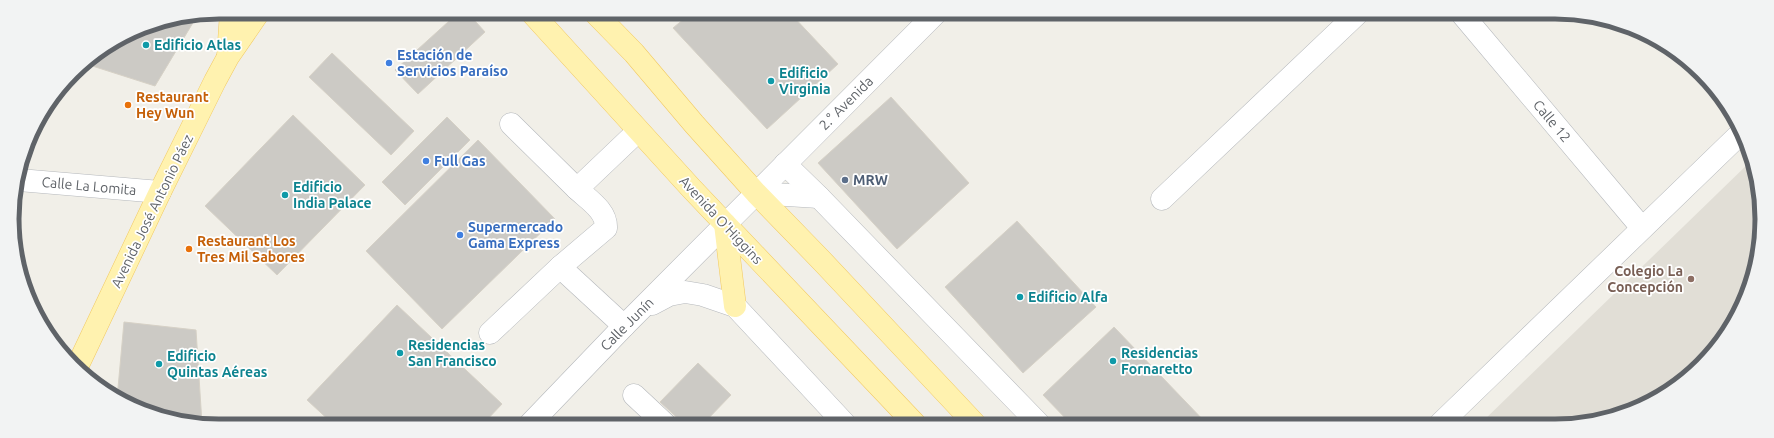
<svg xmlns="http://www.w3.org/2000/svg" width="1774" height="438" font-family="Ubuntu,sans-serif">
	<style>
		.education { fill: #e1ded6 }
		.building { fill: #cccac5; stroke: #d6d1c6 }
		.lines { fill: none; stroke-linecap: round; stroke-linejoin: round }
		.minor-casing { stroke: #b5b8bc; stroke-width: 23 }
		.major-casing { stroke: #f2c960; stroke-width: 23 }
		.minor { stroke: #fff; stroke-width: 22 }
		.major { stroke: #fff2af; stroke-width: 22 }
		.culture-dot { fill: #0f9aa8; stroke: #fff; stroke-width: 1.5 }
		.shop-dot { fill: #3f7fe0; stroke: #fff; stroke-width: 1.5 }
		.food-dot { fill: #e8710a; stroke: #fff; stroke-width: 1.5 }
		.service-dot { fill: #5c6f8a; stroke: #fff; stroke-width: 1.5 }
		.education-dot { fill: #8d6e63; stroke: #fff; stroke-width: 1.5 }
		.labels { text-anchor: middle; stroke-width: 3.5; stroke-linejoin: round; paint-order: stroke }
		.culture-label { font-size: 14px; font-weight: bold; fill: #0d838f; stroke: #fff; text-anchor: start }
		.shop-label { font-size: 14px; font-weight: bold; fill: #366cbe; stroke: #fff; text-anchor: start }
		.food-label { font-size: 14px; font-weight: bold; fill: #c56008; stroke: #fff; text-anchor: start }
		.street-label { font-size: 14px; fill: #5f6368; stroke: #fff }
		.service-label { font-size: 14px; font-weight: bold; fill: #4e5e75; stroke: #fff; text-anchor: start }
		.education-label { font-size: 14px; font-weight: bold; fill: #785e54; stroke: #fff; text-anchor: end }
		.rim { fill: none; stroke: #5f6368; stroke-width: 5 }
	</style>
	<rect width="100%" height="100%" fill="#f1efe8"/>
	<path class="education" d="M1752 160 1755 166 1760 246 1741 311 1701 366 1646 405 1582 424H1480Z"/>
	<g class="building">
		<path d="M459 12H467L485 32 418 94 395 70Z"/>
		<path d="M691 13H790L838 64 767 129 673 28Z"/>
		<path d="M197 16 155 86 83 63 140 28Z"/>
		<path d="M332 53 414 131 391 155 309 77Z"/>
		<path d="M891 97 969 183 897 249 818 163Z"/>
		<path d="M293 115 365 185 277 275 205 206Z"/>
		<path d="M447 117 470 140 405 205 382 182Z"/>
		<path d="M478 140 555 219 442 329 366 251Z"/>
		<path d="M1017 221 1096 307 1023 373 945 287Z"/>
		<path d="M397 305 502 404 483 424H333L307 400Z"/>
		<path d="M124 322 196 330 202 424H192L117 399Z"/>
		<path d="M1114 327 1207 424H1071L1043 395Z"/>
		<path d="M698 363 731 395 703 424H684L660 402Z"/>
	</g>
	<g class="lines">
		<g class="minor-casing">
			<g id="minor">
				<path d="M1462 14 1642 228"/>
				<path d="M511 124 577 189 638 131"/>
				<path d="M785 164 819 197 1039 424"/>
				<path d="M19 180 160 192"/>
				<path d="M756 193 819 197"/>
				<path d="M1162 199 1357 14"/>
				<path d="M560 267 624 326"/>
				<path d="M652 304 669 295 685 292 703 295 735 306 845 424"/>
				<path d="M490 333 560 267 606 228C607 211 589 200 577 189"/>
				<path d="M634 395 665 424"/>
				<path d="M530 424 624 326 936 13"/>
				<path d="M1440 424 1740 134"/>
			</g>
		</g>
		<g class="major-casing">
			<g id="major">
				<path d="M531 12 691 188 915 424"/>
				<path d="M594 12 634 53 694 124 756 193 822 261 975 424"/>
				<path d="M228 56 231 12"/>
				<path d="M725 224 735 306"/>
				<path d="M78 365 160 192 215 81 228 57 259 12"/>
			</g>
		</g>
		<use href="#minor" class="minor"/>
		<use href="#major" class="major"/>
	</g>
	<g class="culture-dot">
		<circle cx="146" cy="45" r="4"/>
		<circle cx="771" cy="81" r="4"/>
		<circle cx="285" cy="195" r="4"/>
		<circle cx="1020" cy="297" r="4"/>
		<circle cx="400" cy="353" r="4"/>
		<circle cx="1113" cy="361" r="4"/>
		<circle cx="159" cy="364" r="4"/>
	</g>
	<g class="shop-dot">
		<circle cx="389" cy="63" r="4"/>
		<circle cx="426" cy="161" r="4"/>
		<circle cx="460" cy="235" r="4"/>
	</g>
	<g class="food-dot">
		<circle cx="128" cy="105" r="4"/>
		<circle cx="189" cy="249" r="4"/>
	</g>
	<circle class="service-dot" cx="845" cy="180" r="4"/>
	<circle class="education-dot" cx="1691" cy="279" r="4"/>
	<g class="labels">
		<g class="culture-label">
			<text x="154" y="50">Edificio Atlas</text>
			<text x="779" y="78">Edificio<tspan x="779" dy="16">Virginia</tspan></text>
			<text x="293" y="192">Edificio<tspan x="293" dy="16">India Palace</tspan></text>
			<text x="1028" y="302">Edificio Alfa</text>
			<text x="408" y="350">Residencias<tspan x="408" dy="16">San Francisco</tspan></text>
			<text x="1121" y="358">Residencias<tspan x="1121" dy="16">Fornaretto</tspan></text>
			<text x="167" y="361">Edificio<tspan x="167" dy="16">Quintas Aéreas</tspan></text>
		</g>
		<g class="shop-label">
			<text x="397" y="60">Estación de<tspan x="397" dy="16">Servicios Paraíso</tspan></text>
			<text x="434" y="166">Full Gas</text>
			<text x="468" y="232">Supermercado<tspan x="468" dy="16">Gama Express</tspan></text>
		</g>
		<g class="food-label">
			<text x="136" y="102">Restaurant<tspan x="136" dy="16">Hey Wun</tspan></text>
			<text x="197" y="246">Restaurant Los<tspan x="197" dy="16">Tres Mil Sabores</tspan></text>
		</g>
		<g class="street-label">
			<text transform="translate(846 103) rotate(-45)" y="5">2.° Avenida</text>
			<text transform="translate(1552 121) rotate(50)" y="5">Calle 12</text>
			<text transform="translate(89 186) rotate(5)" y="5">Calle La Lomita</text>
			<text transform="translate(152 211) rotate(-64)" y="5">Avenida José Antonio Páez</text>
			<text transform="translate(721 220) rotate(47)" y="5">Avenida O'Higgins</text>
			<text transform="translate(627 324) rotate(-45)" y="5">Calle Junín</text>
		</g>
		<g class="service-label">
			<text x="853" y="185">MRW</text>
		</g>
		<g class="education-label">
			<text x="1683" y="276">Colegio La<tspan x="1683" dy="16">Concepción</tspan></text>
		</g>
	</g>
	<path d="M0 0H1774V438H0ZM219 19H1555A200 200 0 0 1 1755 219V219A200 200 0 0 1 1555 419H219A200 200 0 0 1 19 219V219A200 200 0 0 1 219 19Z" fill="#f2f3f3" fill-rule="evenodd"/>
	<path class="rim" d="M219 19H1555A200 200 0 0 1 1755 219V219A200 200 0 0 1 1555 419H219A200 200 0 0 1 19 219V219A200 200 0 0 1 219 19Z"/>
</svg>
